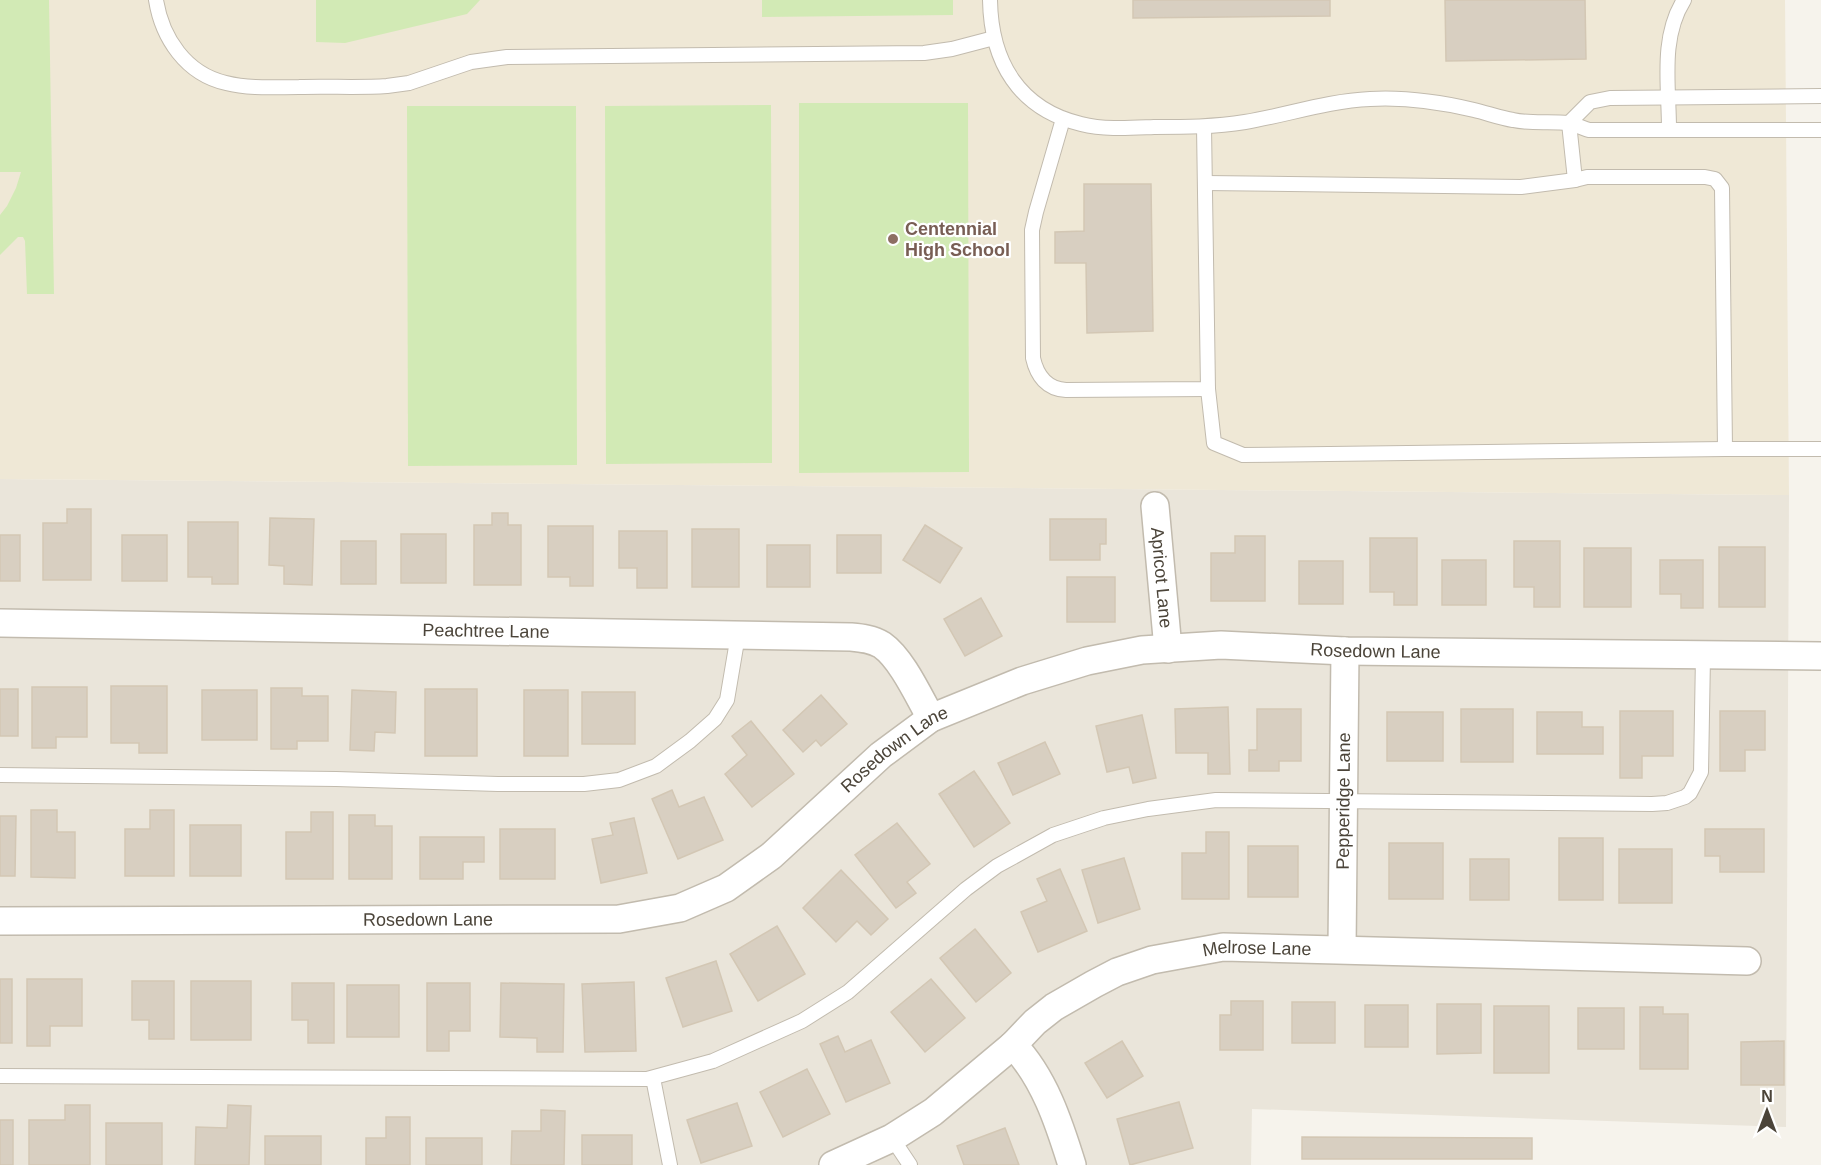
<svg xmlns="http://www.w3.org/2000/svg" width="1821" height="1165" font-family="Helvetica,sans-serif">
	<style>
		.residential { fill: #eae5da }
		.education { fill: #efe8d6 }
		.green { fill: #d2eab5 }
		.building { fill: #d8cfc1; stroke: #d3c7b4; stroke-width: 1.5 }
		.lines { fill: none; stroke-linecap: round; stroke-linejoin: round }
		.lane-casing { stroke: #c2bbae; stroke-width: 16 }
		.street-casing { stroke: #c2bbae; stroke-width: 30 }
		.lane { stroke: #fff; stroke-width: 14 }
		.street { stroke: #fff; stroke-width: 27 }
		.education-dot { fill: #8d6e63; stroke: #fff; stroke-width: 2 }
		.labels { text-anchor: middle; stroke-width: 4.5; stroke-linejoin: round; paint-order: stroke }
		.education-label { font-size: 18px; font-weight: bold; fill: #785e54; stroke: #fff; text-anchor: start }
		.street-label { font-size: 18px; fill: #4b4439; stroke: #fff }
	</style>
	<rect width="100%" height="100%" fill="#f6f3ec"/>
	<path class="residential" d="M0 479 1789 495 1786 1127 1252 1109 1251 1165H0Z"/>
	<path class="education" d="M0 0H1785L1789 495 0 479Z"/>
	<g class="green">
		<path d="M0 0H49L54 294H27L25 241 23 237H18L0 255V215L7 206 16 188 21 172H0Z"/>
		<path d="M316 0H480L467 14 345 43 316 42Z"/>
		<path d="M762 0H953V15L762 17Z"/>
		<path d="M799 103H968L969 472 799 473Z"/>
		<path d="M771 105 772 463 606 464 605 106Z"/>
		<path d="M407 106H576L577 465 408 466Z"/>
	</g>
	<g class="building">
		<path d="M1133 0H1330V16L1133 18Z"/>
		<path d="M1445 0H1585L1586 59 1446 61Z"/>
		<path d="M1084 184H1151L1153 331 1087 333 1086 263H1055V232L1084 231Z"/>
		<path d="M67 509H91V580H43V523H67Z"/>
		<path d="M492 513H508V525H521V585H474V525H492Z"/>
		<path d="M270 518 314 519 312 585 284 584V566L269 565Z"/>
		<path d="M1050 519H1106V544H1100V560H1050Z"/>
		<path d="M188 522H238V584H212V577H188Z"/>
		<path d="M925 525 962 548 940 583 903 560Z"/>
		<path d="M548 526H593V586H570V577H548Z"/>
		<rect x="692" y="529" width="47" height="58"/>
		<path d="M619 531H667V588H637V568H619Z"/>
		<rect x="401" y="534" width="45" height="49"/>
		<rect x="0" y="535" width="20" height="46"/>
		<rect x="122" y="535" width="45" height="46"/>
		<rect x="837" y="535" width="44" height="38"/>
		<path d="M1235 536H1265V601H1211V553H1235Z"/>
		<path d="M1370 538H1417V605H1394V592H1370Z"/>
		<rect x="341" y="541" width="35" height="43"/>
		<path d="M1514 541H1560V607H1534V587H1514Z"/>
		<rect x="767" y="545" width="43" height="42"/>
		<rect x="1719" y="547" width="46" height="60"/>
		<rect x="1584" y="548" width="47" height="59"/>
		<rect x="1442" y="560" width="44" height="45"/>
		<path d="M1660 560H1703V608H1681V594H1660Z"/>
		<rect x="1299" y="561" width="44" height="43"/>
		<rect x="1067" y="577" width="48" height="45"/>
		<path d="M981 598 1002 636 965 656 944 619Z"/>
		<path d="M111 686H167V753H139V743H111Z"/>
		<path d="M32 687H87V737H56V748H32Z"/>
		<path d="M271 688H302V696H328V741H297V749H271Z"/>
		<rect x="0" y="689" width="18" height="47"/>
		<rect x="425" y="689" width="52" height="67"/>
		<rect x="202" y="690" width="55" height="50"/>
		<path d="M352 690 396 692 395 733 375 732 374 751 350 750Z"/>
		<rect x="524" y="690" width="44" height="66"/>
		<rect x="582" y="692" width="53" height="52"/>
		<path d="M821 695 847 724 821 746 816 740 803 752 783 730Z"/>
		<path d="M1228 707 1230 774H1208V753H1176L1175 709Z"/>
		<path d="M1257 709H1301V761H1279V771H1249V750H1257Z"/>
		<rect x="1461" y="709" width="52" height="53"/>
		<path d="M1620 711H1673V756H1642V778H1620Z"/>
		<path d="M1720 711H1765V750H1745V771H1720Z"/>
		<rect x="1387" y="712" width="56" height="49"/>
		<path d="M1537 712H1582V727H1603V754H1537Z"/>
		<path d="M1142 715 1156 778 1133 783 1129 767 1107 772 1096 726Z"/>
		<path d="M751 721 794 774 752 807 725 774 747 755 732 736Z"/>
		<path d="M1045 742 1060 774 1013 795 998 763Z"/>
		<path d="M974 771 1010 823 974 847 939 794Z"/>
		<path d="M672 790 679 807 704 797 723 840 678 859 652 799Z"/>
		<path d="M31 810H57V832H75V878L31 877Z"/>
		<path d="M150 810H174V876H125V829H150Z"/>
		<path d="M311 812H333V879H286V832H311Z"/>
		<path d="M349 815H375V826H392V879H349Z"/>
		<path d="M0 816H16L15 876H0Z"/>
		<path d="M634 818 647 873 601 883 592 839 613 835 610 823Z"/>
		<path d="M897 823 930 864 907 882 916 893 896 908 855 855Z"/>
		<rect x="190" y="825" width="51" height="51"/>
		<rect x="500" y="829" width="55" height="50"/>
		<path d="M1705 829H1764V872H1720V856H1705Z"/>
		<path d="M1206 832H1229V899H1182V853H1206Z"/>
		<path d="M420 837H484V862H463V879H420Z"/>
		<rect x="1559" y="838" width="44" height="62"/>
		<rect x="1389" y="843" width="54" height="56"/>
		<rect x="1248" y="846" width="50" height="51"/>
		<rect x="1619" y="849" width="53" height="54"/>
		<path d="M1124 858 1140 909 1098 923 1082 870Z"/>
		<rect x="1470" y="859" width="39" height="41"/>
		<path d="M1060 869 1087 931 1038 952 1021 912 1047 901 1037 879Z"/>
		<path d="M841 870 888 919 871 935 857 921 836 942 803 908Z"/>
		<path d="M777 926 805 974 758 1001 730 954Z"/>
		<path d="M975 929 1011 973 976 1002 940 958Z"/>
		<path d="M716 961 732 1011 683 1027 666 978Z"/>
		<rect x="0" y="979" width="12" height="64"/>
		<path d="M27 979H82V1026H50V1046H27Z"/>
		<path d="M931 979 965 1018 925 1052 891 1012Z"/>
		<path d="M132 981H174V1039H149V1020H132Z"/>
		<rect x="191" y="981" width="60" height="59"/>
		<path d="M634 982 636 1051 585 1052 582 984Z"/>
		<path d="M292 983H334V1043H308V1020H292Z"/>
		<path d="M427 983H470V1031H449V1051H427Z"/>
		<path d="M501 983 564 984 563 1052H537V1038L500 1037Z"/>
		<rect x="347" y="985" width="52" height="52"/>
		<path d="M1231 1001H1263V1050H1220V1015H1231Z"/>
		<rect x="1292" y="1002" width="43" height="41"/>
		<path d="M1437 1004H1481V1053L1437 1054Z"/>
		<rect x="1365" y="1005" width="43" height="42"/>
		<rect x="1494" y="1006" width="55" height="67"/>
		<path d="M1640 1007H1663V1014H1688V1069H1640Z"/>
		<rect x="1578" y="1008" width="46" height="41"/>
		<path d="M838 1036 845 1052 871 1040 890 1083 846 1102 820 1044Z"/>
		<path d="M1122 1041 1143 1076 1107 1098 1085 1063Z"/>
		<path d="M1784 1041V1085H1741V1042Z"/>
		<path d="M807 1069 830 1114 783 1137 760 1092Z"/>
		<path d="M1179 1102 1193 1148 1130 1165 1117 1119Z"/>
		<path d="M737 1103 752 1146 701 1163 687 1120Z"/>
		<path d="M65 1105H90V1165H29V1120H65Z"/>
		<path d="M228 1105 251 1106 249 1165H195L196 1127 227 1128Z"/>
		<path d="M541 1110 565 1111 564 1165H511L512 1131H541Z"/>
		<path d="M386 1117H410V1165H366V1138H386Z"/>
		<rect x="0" y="1120" width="13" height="45"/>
		<rect x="106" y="1123" width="56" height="42"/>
		<path d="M1005 1128 1019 1165H964L957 1146Z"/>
		<rect x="582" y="1135" width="50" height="30"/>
		<rect x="265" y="1136" width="56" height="29"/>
		<path d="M1302 1137 1532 1138V1159H1302Z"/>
		<rect x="426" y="1138" width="56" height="27"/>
	</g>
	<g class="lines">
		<g class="lane-casing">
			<g id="lane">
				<path d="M156 0C162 38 186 74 226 83 250 89 275 87 299 87 329 86 358 88 387 86L409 83 471 62 507 57 924 53 952 49 994 38"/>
				<path d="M990 0C991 62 1019 109 1081 124 1105 130 1130 128 1154 127 1184 127 1215 127 1245 122 1287 115 1327 101 1370 99 1404 97 1440 102 1474 110 1487 113 1500 118 1513 120 1531 124 1550 121 1568 123 1575 124 1582 128 1589 130H1821"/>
				<path d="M1063 119 1036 212 1032 230 1033 358C1037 376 1047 389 1066 390L1208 389 1204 127"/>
				<path d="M1569 123 1575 180 1587 177H1705L1715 179 1722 188 1725 449H1821"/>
				<path d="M1569 123 1590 102 1610 98 1821 96"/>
				<path d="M1669 129C1669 86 1660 38 1684 0"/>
				<path d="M1205 183 1521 187 1575 180"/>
				<path d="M1208 389 1214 443 1243 455 1725 449"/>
				<path d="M0 775 336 779 498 784H584L619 780 656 766 690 741 715 719 727 700 738 635"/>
				<path d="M0 1076 647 1079 713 1061 802 1021 848 992 966 889 997 866 1053 835 1104 818 1148 809 1216 800 1652 804 1667 803 1685 797 1690 793 1701 772 1703 656"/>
				<path d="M653 1078 670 1165"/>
				<path d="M892 1138 910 1165"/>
			</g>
		</g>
		<g class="street-casing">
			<g id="street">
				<path id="s1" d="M1155 506 1168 649"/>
				<path id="s2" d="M0 623 851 637C862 638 872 639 882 645 902 659 919 697 931 718"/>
				<path id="s3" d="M0 921 619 919 680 908 726 888 771 856 881 755 931 718 1022 681 1087 661 1142 650 1221 645 1345 651 1821 656"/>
				<path id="s4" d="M1342 949 1345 651"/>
				<path d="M1013 1045C1044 1077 1059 1123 1072 1165"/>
				<path id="s5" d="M833 1165 892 1138 933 1112 1013 1045 1035 1022 1054 1007 1094 984 1117 972 1152 960 1223 947 1747 961"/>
			</g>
		</g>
		<use href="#lane" class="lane"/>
		<use href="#street" class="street"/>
	</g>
	<circle class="education-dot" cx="893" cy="239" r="6"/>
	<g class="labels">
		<g class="education-label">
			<text x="905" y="235">Centennial<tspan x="905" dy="21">High School</tspan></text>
		</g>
		<g class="street-label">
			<text dy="6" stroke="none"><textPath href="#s1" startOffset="72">Apricot Lane</textPath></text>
			<text dy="6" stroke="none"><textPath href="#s2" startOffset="486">Peachtree Lane</textPath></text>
			<text dy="6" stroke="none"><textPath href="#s3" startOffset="1454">Rosedown Lane</textPath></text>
			<text dy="6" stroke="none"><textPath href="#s3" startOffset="950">Rosedown Lane</textPath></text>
			<text dy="6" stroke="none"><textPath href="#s4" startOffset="148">Pepperidge Lane</textPath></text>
			<text dy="6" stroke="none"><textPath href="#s3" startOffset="428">Rosedown Lane</textPath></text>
			<text dy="6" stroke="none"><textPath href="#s5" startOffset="489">Melrose Lane</textPath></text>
		</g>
	</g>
	<g transform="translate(1767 1111)" stroke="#ffffff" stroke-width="4.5" paint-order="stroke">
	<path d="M0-4.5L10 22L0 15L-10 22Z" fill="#4b4439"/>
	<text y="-9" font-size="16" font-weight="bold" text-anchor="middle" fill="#4b4439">N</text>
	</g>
</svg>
